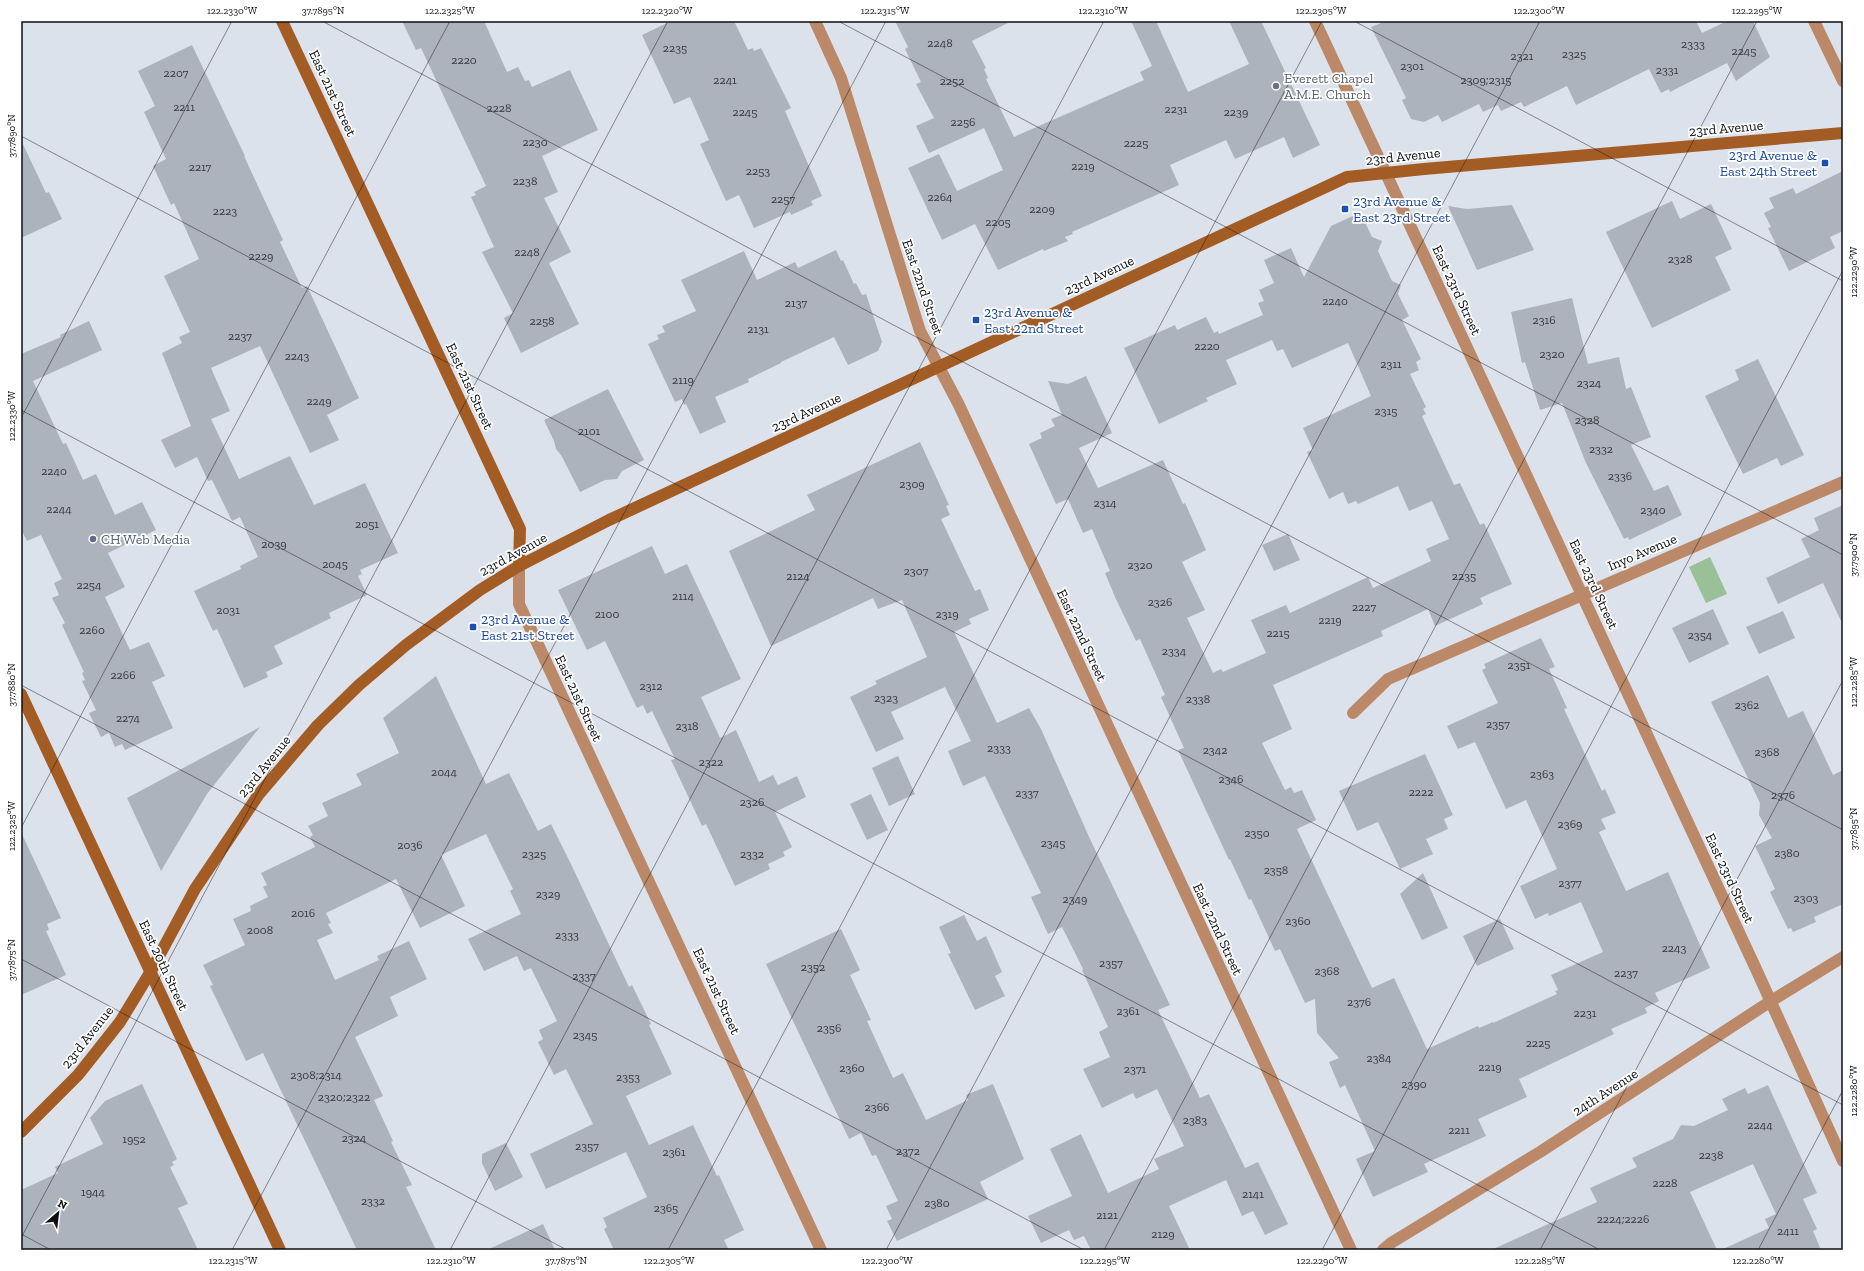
<svg xmlns="http://www.w3.org/2000/svg" width="1864" height="1271" font-family="'Zilla Slab',serif">
	<style>
		.green { fill: #9ac097 }
		.building { fill: #adb3bc }
		.lines { fill: none; stroke-linecap: round; stroke-linejoin: round }
		.street { stroke: #bb8968; stroke-width: 12 }
		.secondary { stroke: #a45c25; stroke-width: 12 }
		.ticks { fill: none; stroke: #0d0f12; stroke-width: 1; stroke-opacity: 0.45 }
		.worship-dot { fill: #6b7280; stroke: #fff; stroke-width: 1.5 }
		.transit-dot { fill: #1a4fb4; stroke: #fff; stroke-width: 1.5 }
		.service-dot { fill: #5c6f8a; stroke: #fff; stroke-width: 1.5 }
		.labels { text-anchor: middle; stroke-width: 3.5; stroke-linejoin: round; paint-order: stroke }
		.number-label { font-size: 12px; fill: #35383c }
		.worship-label { font-size: 14px; fill: #5b616d; stroke: #fff; text-anchor: start }
		.street-label { font-size: 14px; fill: #0d0f12; stroke: #fff }
		.transit-label { font-size: 14px; fill: #164399; stroke: #fff; text-anchor: start }
		.service-label { font-size: 14px; fill: #4e5e75; stroke: #fff; text-anchor: start }
		.neatline { fill: none; stroke: #0d0f12; stroke-width: 1.5 }
		.ticks-label { font-size: 10px; text-anchor: middle; fill: #0d0f12 }
	</style>
	<rect width="100%" height="100%" fill="#dce2ec"/>
	<path class="green" d="M1710 557 1727 594 1706 603 1689 567Z"/>
	<g class="building">
		<path d="M402 21H484L507 72 518 67 525 81 529 80 532 87 570 70 598 130 542 156 558 192 544 198 571 252 549 263 579 324 521 353 504 318 513 313 482 252 494 247 471 197 476 195 474 192 486 186 421 48 416 50Z"/>
		<path d="M671 21H734L748 50 753 48 754 51 761 48 791 108 785 111 822 196 811 201 813 205 791 215 790 212 754 228 739 195 726 201 700 144 709 140 690 97 674 104 642 35Z"/>
		<path d="M895 21H1012L972 41 986 68 984 69 988 78 986 79 1014 137 1144 80 1140 72 1152 66 1131 21H1156L1188 92 1249 64 1229 21H1261L1320 145 1293 158 1284 137 1235 159 1226 140 1170 165 1179 185 1072 232 1073 234 1065 237 1068 241 1044 251 1043 249 998 270 975 224 942 240 908 168 939 154 957 191 1003 170 984 128 929 153 916 126 934 118 916 84 921 82 905 49 908 47Z"/>
		<path d="M1386 21H1696L1702 33 1727 21H1753L1770 57 1736 81 1727 63 1670 92 1669 89 1661 93 1649 69 1576 105 1567 86 1524 107 1521 102 1501 111 1498 105 1483 112 1479 104 1442 122 1438 115 1424 122 1411 119 1402 100 1406 98 1371 27Z"/>
		<path d="M192 45 245 156H244L283 240 280 242 302 288 307 286 359 398 327 415 339 440 310 453 260 346 211 368 230 411 211 419 239 479 290 456 314 505 365 483 398 553 360 570 362 574 358 576 367 595 329 613 331 618 274 646 283 664 266 672 268 677 244 688 217 629 213 631 194 591 241 569 240 566 258 557 240 517 232 521 212 480 208 481 197 457 175 468 161 440 191 426 162 353 182 343 179 337 190 332 164 276 199 259 174 203 171 205 153 166 166 159 144 112 155 106 138 71Z"/>
		<path d="M21 140 46 193 49 192 62 219 21 238Z"/>
		<path d="M1843 171V231L1830 237 1835 248 1789 271 1768 228 1771 227 1764 213 1774 208 1769 198 1793 188 1796 194Z"/>
		<path d="M1672 201 1680 219 1711 204 1732 249 1715 257 1731 290 1652 328 1606 232Z"/>
		<path d="M1512 205 1534 250 1477 270 1448 206 1467 209Z"/>
		<path d="M1355 215 1363 218 1372 237 1382 241 1378 251 1392 281 1401 285 1398 294 1409 316 1402 320 1421 359 1416 362 1419 370 1410 374 1426 407 1423 409 1426 414 1422 416 1454 485 1460 483 1480 525 1484 523 1512 584 1480 598 1483 604 1435 626 1428 609 1381 631 1383 636 1273 685 1292 729 1262 743 1285 790 1291 787 1294 793 1302 790 1316 820 1297 829 1326 891 1372 988 1394 978 1427 1049 1478 1026 1479 1028 1493 1022V1023L1557 994 1555 991 1558 990 1551 975 1603 952 1581 902 1549 916 1548 913 1535 919 1520 886 1557 869 1526 800 1506 809 1475 742 1458 749 1447 726 1498 703 1482 670 1486 668 1484 664 1541 638 1555 667 1549 669 1567 708 1564 709 1602 791 1605 789 1616 813 1601 819 1606 829 1599 832 1626 891 1668 872 1710 968 1655 993 1659 1001 1645 1008 1647 1013 1611 1029 1614 1034 1519 1079 1527 1097 1478 1119 1486 1136 1424 1164 1428 1172 1373 1197 1356 1159 1375 1151 1345 1085 1340 1088 1329 1062 1339 1058 1317 1033 1315 999 1305 1003 1280 949 1275 951 1251 899 1249 900 1230 859 1229 860 1178 750 1184 748 1161 697 1165 695 1140 639 1136 641 1115 597 1105 573 1110 571 1092 529 1083 533 1068 499 1056 504 1029 444 1042 438 1040 433 1055 426 1051 419 1062 415 1048 381 1068 384 1086 376 1112 433 1079 448 1098 488 1163 460 1183 504 1185 503 1206 550 1182 562 1205 610 1187 618 1213 673 1221 669 1223 672 1266 653 1251 620 1286 605 1290 613 1368 577 1373 588 1431 561 1426 549 1449 539 1432 501 1409 511 1398 486 1358 504 1356 501 1348 504 1343 492 1329 499 1307 452 1313 450 1303 428 1371 396 1348 343 1292 368 1283 349 1277 351 1272 340 1226 360 1237 384 1206 398 1208 401 1159 424 1124 348 1175 325 1177 330 1206 317 1214 333 1218 331 1219 334 1263 315 1258 303 1264 301 1259 290 1274 283 1264 260 1291 248 1304 277 1331 226Z"/>
		<path d="M836 250 841 261 843 260 854 284 856 283 862 295 866 294 882 342 878 351 848 365 834 337 781 362V363L748 379 749 382 715 397 726 422 700 434 686 404 684 405 682 399 675 402 648 344 659 339 657 335 665 332 662 326 696 311 681 280 744 251 757 280 795 262 798 268Z"/>
		<path d="M1572 298 1588 364 1619 357 1626 389 1631 387 1651 437 1631 445 1654 491 1668 485 1682 515 1629 540 1628 537 1624 539 1586 463 1562 403 1540 410 1525 362 1522 363 1511 312Z"/>
		<path d="M89 321 102 350 33 381 63 444 66 443 83 480 96 474 115 515 142 502 156 530 108 553 125 587 105 597 130 650 149 642 165 676 152 682 173 728 125 750 122 744 115 747 109 733 101 737 89 713 96 710 82 681 85 680 82 673 84 672 62 625 65 623 52 598 59 595 54 583 62 579 41 535 27 541 21 529V354L61 337 60 335Z"/>
		<path d="M1758 359 1804 455 1781 466 1777 458 1743 474 1705 396 1739 380 1735 370Z"/>
		<path d="M608 389 644 460 622 471 617 479 605 480 580 492 561 455 556 449 554 441 544 420Z"/>
		<path d="M920 442 949 505 946 506 950 515 941 519 975 591 980 589 989 610 969 619 971 624 954 632 997 723 1029 708 1041 729 1090 839 1170 1005 1158 1010 1200 1098 1209 1094 1245 1168 1258 1162 1288 1224 1265 1235 1253 1211 1242 1216 1226 1180 1169 1206 1190 1250H1091L1084 1236 1074 1240 1069 1230 1041 1243 1028 1216 1072 1196 1050 1149 1081 1134 1108 1193 1159 1169 1154 1159 1184 1146 1157 1089 1136 1099 1133 1093 1102 1108 1083 1069 1110 1057 1099 1032 1108 1027 1082 970 1083 969 1062 927 1048 934 1031 897 1041 893 985 776 963 786 948 751 971 741 945 687 891 712 904 739 876 752 850 697 877 684 875 681 927 657 902 600 878 609 873 598 771 646 729 551 815 510 807 495Z"/>
		<path d="M1843 505V625L1823 583 1778 604 1766 578 1810 557 1801 539 1819 530 1814 518Z"/>
		<path d="M1288 534 1300 560 1274 571 1262 545Z"/>
		<path d="M652 546 665 574 687 564 741 679 701 697 720 738 736 730 759 782 773 775 778 785 797 776 806 797 775 812 792 847 783 852 785 856 768 864 770 869 735 886 706 824 702 826 671 760 675 759 652 711 647 714 643 705 637 708 605 641 587 650 558 590Z"/>
		<path d="M1713 609 1729 644 1689 663 1672 628Z"/>
		<path d="M1783 611 1795 638 1759 654 1746 627Z"/>
		<path d="M1768 675 1788 718 1803 711 1833 775 1843 770V904L1814 917 1816 922 1793 932 1791 928 1788 929 1770 892 1775 889 1755 846 1772 838 1759 815 1760 803 1711 702Z"/>
		<path d="M436 676 486 784 509 773 538 831 551 824 570 862 629 987 632 985 651 1024 649 1025 672 1074 626 1096 649 1145 693 1125 717 1176 719 1175 744 1230 724 1240 729 1250H614L604 1229 607 1227 603 1218 647 1197 626 1152 546 1189 530 1154 593 1124 566 1069 554 1075 538 1042 543 1039 539 1030 557 1021 531 968 524 971 517 956 484 971 468 939 521 914 510 891 513 889 486 834 441 855 465 906 420 928 396 879 326 913 331 923 328 924 333 933 317 940 335 980 379 960 377 956 409 941 427 979 390 997 398 1016 355 1037 383 1096 374 1100 393 1141 391 1142 412 1185 406 1187 436 1250H357L263 1053 246 1061 210 986 213 985 203 965 245 945 233 919 251 911 250 906 268 897 263 887 267 885 261 873 315 847 310 837 313 835 308 826 328 816 322 803 362 785 356 774 399 753 383 718Z"/>
		<path d="M260 727 207 794 161 871 127 798Z"/>
		<path d="M1425 754 1453 815 1444 819 1448 829 1426 839 1433 854 1400 869 1378 822 1357 831 1339 791Z"/>
		<path d="M898 756 915 794 889 806 872 768Z"/>
		<path d="M871 794 888 830 867 840 850 804Z"/>
		<path d="M21 832 61 918 47 924 49 930 46 931 66 975 21 995Z"/>
		<path d="M1423 873 1448 928 1422 940 1400 894Z"/>
		<path d="M964 915 977 941 986 936 1002 972 995 976 1005 996 975 1010 948 954 951 953 939 927Z"/>
		<path d="M1500 919 1514 949 1477 966 1463 936Z"/>
		<path d="M841 929 860 970 850 975 871 1020 867 1021 893 1078 903 1073 926 1120 968 1100 966 1095 993 1084 1024 1159 980 1182 988 1199 897 1241 887 1221 892 1219 886 1206 898 1201 876 1155 872 1156 861 1133 849 1139 766 964Z"/>
		<path d="M142 1084 177 1159 172 1162 174 1165 170 1167 188 1204 178 1208 198 1250H21V1190L58 1173 55 1167 103 1144 90 1118 105 1101Z"/>
		<path d="M1768 1085 1817 1193 1803 1199 1817 1229 1813 1231 1821 1250H1721L1769 1228 1765 1219 1776 1214 1753 1164 1690 1192 1717 1250H1491L1597 1202 1590 1188 1637 1167 1632 1158 1673 1139 1681 1125 1694 1126 1728 1110 1722 1099 1745 1088 1748 1094Z"/>
		<path d="M506 1143 523 1177 495 1191 482 1163V1154Z"/>
		<path d="M543 1224 555 1250H487Z"/>
	</g>
	<g class="lines">
		<g class="street">
			<path d="M815 21 841 78 920 331 959 405 1351 1250"/>
			<path d="M1315 21 1756 969 1843 1161"/>
			<path d="M1814 21 1843 81"/>
			<path d="M519 566V604L821 1250"/>
			<path d="M1353 713 1388 679 1843 482"/>
			<path d="M1383 1250 1391 1243 1540 1152 1771 1001 1843 957"/>
		</g>
		<g class="secondary">
			<path d="M282 21 520 529 519 566"/>
			<path d="M21 694 280 1250"/>
			<path d="M21 1132 78 1075 120 1022 151 971 195 889 259 794 318 725 359 685 406 645 480 590 519 566 609 520 1347 177 1424 169 1843 133"/>
		</g>
	</g>
	<path class="ticks" d="M322 21 1843 830M838 21 1843 555M1354 21 1843 281M21 136 1843 1105M21 410 1600 1250M21 418 232 21M21 685 1084 1250M21 828 450 21M21 959 567 1250M21 1234 51 1250M21 1238 668 21M232 1250 886 21M450 1250 1104 21M668 1250 1322 21M886 1250 1540 21M1104 1250 1757 21M1322 1250 1843 270M1540 1250 1843 680M1758 1250 1843 1090"/>
	<circle class="worship-dot" cx="1276" cy="86" r="4"/>
	<g class="transit-dot">
		<rect x="1821" y="159" width="8" height="8" rx="2"/>
		<rect x="1341" y="205" width="8" height="8" rx="2"/>
		<rect x="972" y="316" width="8" height="8" rx="2"/>
		<rect x="469" y="623" width="8" height="8" rx="2"/>
	</g>
	<circle class="service-dot" cx="93" cy="539" r="4"/>
	<g class="labels">
		<g class="number-label">
			<text x="940" y="47">2248</text>
			<text x="1693" y="48">2333</text>
			<text x="675" y="52">2235</text>
			<text x="1744" y="55">2245</text>
			<text x="1574" y="58">2325</text>
			<text x="1522" y="60">2321</text>
			<text x="464" y="64">2220</text>
			<text x="1412" y="70">2301</text>
			<text x="1667" y="74">2331</text>
			<text x="176" y="77">2207</text>
			<text x="725" y="84">2241</text>
			<text x="1486" y="84">2309;2315</text>
			<text x="952" y="85">2252</text>
			<text x="184" y="111">2211</text>
			<text x="499" y="112">2228</text>
			<text x="1176" y="113">2231</text>
			<text x="745" y="116">2245</text>
			<text x="1236" y="116">2239</text>
			<text x="963" y="126">2256</text>
			<text x="535" y="146">2230</text>
			<text x="1136" y="147">2225</text>
			<text x="1083" y="170">2219</text>
			<text x="200" y="171">2217</text>
			<text x="758" y="175">2253</text>
			<text x="525" y="185">2238</text>
			<text x="940" y="201">2264</text>
			<text x="783" y="203">2257</text>
			<text x="1042" y="213">2209</text>
			<text x="225" y="215">2223</text>
			<text x="998" y="226">2205</text>
			<text x="527" y="256">2248</text>
			<text x="261" y="260">2229</text>
			<text x="1680" y="263">2328</text>
			<text x="1335" y="305">2240</text>
			<text x="796" y="307">2137</text>
			<text x="1544" y="324">2316</text>
			<text x="542" y="325">2258</text>
			<text x="758" y="333">2131</text>
			<text x="240" y="340">2237</text>
			<text x="1207" y="350">2220</text>
			<text x="1552" y="358">2320</text>
			<text x="297" y="360">2243</text>
			<text x="1391" y="368">2311</text>
			<text x="683" y="384">2119</text>
			<text x="1589" y="387">2324</text>
			<text x="319" y="405">2249</text>
			<text x="1386" y="415">2315</text>
			<text x="1587" y="424">2328</text>
			<text x="589" y="435">2101</text>
			<text x="1601" y="453">2332</text>
			<text x="54" y="475">2240</text>
			<text x="1620" y="480">2336</text>
			<text x="912" y="488">2309</text>
			<text x="1105" y="507">2314</text>
			<text x="59" y="513">2244</text>
			<text x="1653" y="514">2340</text>
			<text x="367" y="528">2051</text>
			<text x="274" y="548">2039</text>
			<text x="335" y="568">2045</text>
			<text x="1140" y="569">2320</text>
			<text x="916" y="575">2307</text>
			<text x="798" y="580">2124</text>
			<text x="1464" y="580">2235</text>
			<text x="89" y="589">2254</text>
			<text x="683" y="600">2114</text>
			<text x="1160" y="606">2326</text>
			<text x="1364" y="611">2227</text>
			<text x="228" y="614">2031</text>
			<text x="607" y="618">2100</text>
			<text x="947" y="618">2319</text>
			<text x="1330" y="624">2219</text>
			<text x="92" y="634">2260</text>
			<text x="1278" y="637">2215</text>
			<text x="1700" y="639">2354</text>
			<text x="1174" y="655">2334</text>
			<text x="1519" y="669">2351</text>
			<text x="123" y="679">2266</text>
			<text x="651" y="690">2312</text>
			<text x="886" y="702">2323</text>
			<text x="1198" y="703">2338</text>
			<text x="1747" y="709">2362</text>
			<text x="128" y="722">2274</text>
			<text x="1498" y="728">2357</text>
			<text x="687" y="730">2318</text>
			<text x="999" y="752">2333</text>
			<text x="1215" y="754">2342</text>
			<text x="1767" y="756">2368</text>
			<text x="711" y="766">2322</text>
			<text x="444" y="776">2044</text>
			<text x="1542" y="778">2363</text>
			<text x="1231" y="783">2346</text>
			<text x="1421" y="796">2222</text>
			<text x="1027" y="797">2337</text>
			<text x="1783" y="799">2376</text>
			<text x="752" y="806">2326</text>
			<text x="1570" y="828">2369</text>
			<text x="1257" y="837">2350</text>
			<text x="1053" y="847">2345</text>
			<text x="410" y="849">2036</text>
			<text x="1787" y="857">2380</text>
			<text x="534" y="858">2325</text>
			<text x="752" y="858">2332</text>
			<text x="1276" y="874">2358</text>
			<text x="1570" y="887">2377</text>
			<text x="548" y="898">2329</text>
			<text x="1806" y="902">2303</text>
			<text x="1075" y="903">2349</text>
			<text x="303" y="917">2016</text>
			<text x="1298" y="925">2360</text>
			<text x="260" y="934">2008</text>
			<text x="567" y="939">2333</text>
			<text x="1674" y="952">2243</text>
			<text x="1111" y="967">2357</text>
			<text x="813" y="971">2352</text>
			<text x="1327" y="975">2368</text>
			<text x="1626" y="977">2237</text>
			<text x="584" y="980">2337</text>
			<text x="1359" y="1006">2376</text>
			<text x="1128" y="1015">2361</text>
			<text x="1585" y="1017">2231</text>
			<text x="829" y="1032">2356</text>
			<text x="585" y="1039">2345</text>
			<text x="1538" y="1047">2225</text>
			<text x="1379" y="1062">2384</text>
			<text x="1490" y="1071">2219</text>
			<text x="852" y="1072">2360</text>
			<text x="1135" y="1073">2371</text>
			<text x="316" y="1079">2308;2314</text>
			<text x="628" y="1081">2353</text>
			<text x="1414" y="1088">2390</text>
			<text x="344" y="1101">2320;2322</text>
			<text x="877" y="1111">2366</text>
			<text x="1195" y="1124">2383</text>
			<text x="1760" y="1129">2244</text>
			<text x="1459" y="1134">2211</text>
			<text x="354" y="1142">2324</text>
			<text x="134" y="1143">1952</text>
			<text x="587" y="1150">2357</text>
			<text x="908" y="1155">2372</text>
			<text x="674" y="1156">2361</text>
			<text x="1711" y="1159">2238</text>
			<text x="1665" y="1187">2228</text>
			<text x="93" y="1196">1944</text>
			<text x="1253" y="1198">2141</text>
			<text x="373" y="1205">2332</text>
			<text x="937" y="1207">2380</text>
			<text x="666" y="1212">2365</text>
			<text x="1107" y="1219">2121</text>
			<text x="1623" y="1223">2224;2226</text>
			<text x="1788" y="1235">2411</text>
			<text x="1163" y="1238">2129</text>
		</g>
		<g class="worship-label">
			<text x="1284" y="83">Everett Chapel<tspan x="1284" dy="16">A.M.E. Church</tspan></text>
		</g>
		<g class="street-label">
			<text transform="translate(333 93) rotate(65)" y="5">East 21st Street</text>
			<text transform="translate(1726 128) rotate(-5)" y="5">23rd Avenue</text>
			<text transform="translate(1403 156) rotate(-6)" y="5">23rd Avenue</text>
			<text transform="translate(1099 275) rotate(-25)" y="5">23rd Avenue</text>
			<text transform="translate(923 287) rotate(71)" y="5">East 22nd Street</text>
			<text transform="translate(1457 290) rotate(65)" y="5">East 23rd Street</text>
			<text transform="translate(470 386) rotate(65)" y="5">East 21st Street</text>
			<text transform="translate(806 412) rotate(-25)" y="5">23rd Avenue</text>
			<text transform="translate(1642 552) rotate(-23)" y="5">Inyo Avenue</text>
			<text transform="translate(513 554) rotate(-29)" y="5">23rd Avenue</text>
			<text transform="translate(1594 584) rotate(65)" y="5">East 23rd Street</text>
			<text transform="translate(1082 635) rotate(65)" y="5">East 22nd Street</text>
			<text transform="translate(579 698) rotate(65)" y="5">East 21st Street</text>
			<text transform="translate(264 766) rotate(-51)" y="5">23rd Avenue</text>
			<text transform="translate(1730 878) rotate(65)" y="5">East 23rd Street</text>
			<text transform="translate(1218 929) rotate(65)" y="5">East 22nd Street</text>
			<text transform="translate(164 965) rotate(65)" y="5">East 20th Street</text>
			<text transform="translate(717 991) rotate(65)" y="5">East 21st Street</text>
			<text transform="translate(87 1037) rotate(-52)" y="5">23rd Avenue</text>
			<text transform="translate(1605 1092) rotate(-33)" y="5">24th Avenue</text>
		</g>
		<g class="transit-label">
			<text x="1817" y="160" text-anchor="end">23rd Avenue &amp;<tspan x="1817" dy="16">East 24th Street</tspan></text>
			<text x="1353" y="206">23rd Avenue &amp;<tspan x="1353" dy="16">East 23rd Street</tspan></text>
			<text x="984" y="317">23rd Avenue &amp;<tspan x="984" dy="16">East 22nd Street</tspan></text>
			<text x="481" y="624">23rd Avenue &amp;<tspan x="481" dy="16">East 21st Street</tspan></text>
		</g>
		<g class="service-label">
			<text x="101" y="544">CH Web Media</text>
		</g>
	</g>
	<rect width="1864" height="1271" fill="none" stroke="#ffffff" stroke-width="44"/>
	<g transform="translate(58 1213) rotate(28)" stroke="#ffffff" stroke-width="3" paint-order="stroke">
	<path d="M0-3L7 15L0 10L-7 15Z" fill="#0d0f12"/>
	<text y="-6" font-size="11" font-weight="bold" text-anchor="middle" fill="#0d0f12">N</text>
	</g>
	<rect x="22" y="22" width="1820" height="1227" class="neatline"/>
	<g class="ticks-label">
		<text x="232" y="14">122.2330°W</text>
		<text x="323" y="14">37.7895°N</text>
		<text x="450" y="14">122.2325°W</text>
		<text x="667" y="14">122.2320°W</text>
		<text x="885" y="14">122.2315°W</text>
		<text x="1103" y="14">122.2310°W</text>
		<text x="1321" y="14">122.2305°W</text>
		<text x="1539" y="14">122.2300°W</text>
		<text x="1757" y="14">122.2295°W</text>
		<text transform="translate(11 136) rotate(-90)" y="4">37.7890°N</text>
		<text transform="translate(1853 272) rotate(-90)" y="4">122.2290°W</text>
		<text transform="translate(11 416) rotate(-90)" y="4">122.2330°W</text>
		<text transform="translate(1853 555) rotate(-90)" y="4">37.7900°N</text>
		<text transform="translate(1853 682) rotate(-90)" y="4">122.2285°W</text>
		<text transform="translate(11 685) rotate(-90)" y="4">37.7880°N</text>
		<text transform="translate(11 826) rotate(-90)" y="4">122.2325°W</text>
		<text transform="translate(1853 829) rotate(-90)" y="4">37.7895°N</text>
		<text transform="translate(11 960) rotate(-90)" y="4">37.7875°N</text>
		<text transform="translate(1853 1091) rotate(-90)" y="4">122.2280°W</text>
		<text x="233" y="1264">122.2315°W</text>
		<text x="451" y="1264">122.2310°W</text>
		<text x="566" y="1264">37.7875°N</text>
		<text x="669" y="1264">122.2305°W</text>
		<text x="887" y="1264">122.2300°W</text>
		<text x="1105" y="1264">122.2295°W</text>
		<text x="1322" y="1264">122.2290°W</text>
		<text x="1540" y="1264">122.2285°W</text>
		<text x="1758" y="1264">122.2280°W</text>
	</g>
</svg>
